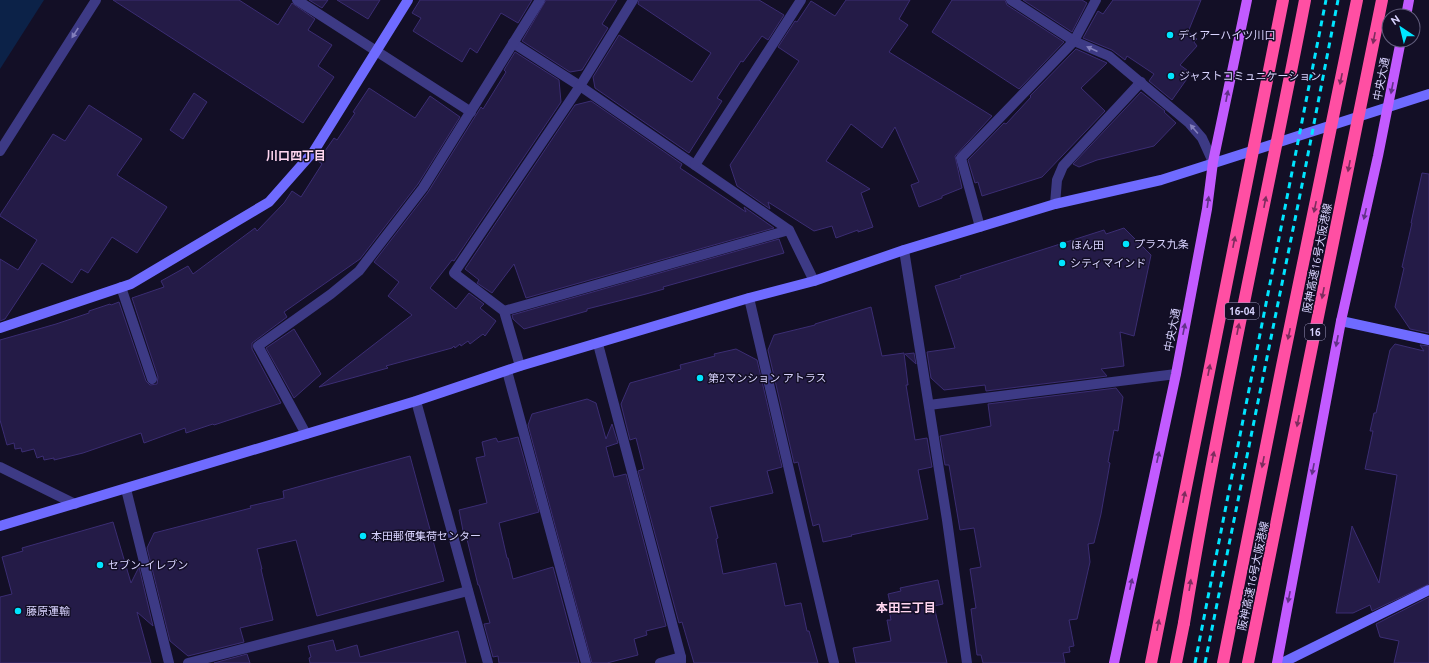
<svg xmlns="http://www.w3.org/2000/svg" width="1429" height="663" font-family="Ubuntu,'Noto Sans JP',sans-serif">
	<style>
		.water { fill: #0c2248 }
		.building { fill: #241b47; stroke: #3b2d73 }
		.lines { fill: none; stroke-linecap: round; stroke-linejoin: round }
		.lane { stroke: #3d3a85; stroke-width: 10 }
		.street { stroke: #3d3a85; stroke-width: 10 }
		.secondary { stroke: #6f6bff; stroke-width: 10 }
		.primary { stroke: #c25bff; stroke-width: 10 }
		.highway { stroke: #ff4fa3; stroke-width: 12 }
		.rail { stroke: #00e5ff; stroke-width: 3; stroke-dasharray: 6 5; stroke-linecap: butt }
		.highway-bridge { stroke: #ff4fa3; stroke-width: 12 }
		.oneway { fill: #837fbc }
		.oneway2 { fill: #7d2c5e }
		.oneway3 { fill: #623188 }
		.poi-dot { fill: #00e5ff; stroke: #130f26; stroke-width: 1.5 }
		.labels { text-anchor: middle; stroke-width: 3; stroke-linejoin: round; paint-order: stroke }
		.shield { fill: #130f26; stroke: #9e99be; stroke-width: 1 }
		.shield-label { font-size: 10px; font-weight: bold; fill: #d9d4ff }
		.poi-label { font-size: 11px; fill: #d9d4ff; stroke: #130f26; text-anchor: start }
		.street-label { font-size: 11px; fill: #d9d4ff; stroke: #130f26 }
		.neighbourhood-label { font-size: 12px; font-weight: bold; fill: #ffd6f0; stroke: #130f26 }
	</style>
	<rect width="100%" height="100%" fill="#130f26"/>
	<path class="water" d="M0 0H44L0 69Z"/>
	<g class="building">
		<path d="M113 0H239L278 25 292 3 315 19 308 30 332 45 318 66 334 77 303 123Z"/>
		<path d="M309 0H328L322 8Z"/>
		<path d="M337 0H380L368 19Z"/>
		<path d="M420 0H532L518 23 501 13 477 53 470 48 462 62 413 31 421 18 412 13Z"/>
		<path d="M546 0H617L602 24 608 28 582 70 570 72 522 41Z"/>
		<path d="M639 0H759L784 15 768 40 762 36 743 62 741 61 717 98 722 101 689 153 595 88 593 77 619 35 692 82 711 53 638 4Z"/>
		<path d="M846 0H910L899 19 908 25 889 52 992 116 955 156 962 188 942 196V198L919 207 911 185 919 182 895 127 882 148 851 124 826 161 870 189 861 193 873 227 858 232V230L836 238 832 226 814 231 768 202 770 209 737 186 730 165 799 61 778 47 795 21 797 22 811 1 835 16Z"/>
		<path d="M952 0H1005L1007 5 1064 42 1019 89 932 32Z"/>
		<path d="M1023 0H1082L1087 3 1072 32Z"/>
		<path d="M1113 0H1201L1188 32 1197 39 1194 42 1197 46 1180 65 1191 73 1172 100 1149 81 1154 74 1127 56 1125 60 1112 50 1083 38 1098 11 1103 14Z"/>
		<path d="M1076 49 1107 63 1081 88 1105 111 1042 177 982 196 978 182 975 183 968 160 1004 123 1006 124 1031 97 1030 96Z"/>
		<path d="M515 52 559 80 561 102 454 261 452 260 430 288 456 309 469 293 484 304 480 308 496 321 485 336 483 334 470 344 468 341 461 346 460 344 455 348 454 346 452 348 386 366 388 368 319 387 412 315 388 296 399 282 374 262 428 192 481 107 483 109 506 72 504 70Z"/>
		<path d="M369 88 415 118 430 96 460 117 418 184 360 259 284 312 287 317 252 343V349L281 403 214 425 213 424 186 433 185 428 144 443 141 433 83 453 54 460V458L44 460 43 456 37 458 34 449 22 452 21 448 15 449 14 443 7 445 0 420V340L56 324 89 313V311L110 304 111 305 119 302 146 381 150 385 157 384 158 377 132 298 164 287 161 281 188 266 193 274 255 228 257 231 284 203 292 191 301 197 322 164 318 161 334 138 337 140 355 113 353 112Z"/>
		<path d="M1141 92 1165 111 1164 112 1176 123 1154 146 1097 160 1079 167 1073 164Z"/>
		<path d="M194 93 207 102 183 139 170 130Z"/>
		<path d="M591 101 682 164 680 168 746 212 744 207 774 228 526 298 514 264 492 293 477 283 479 280 465 269 575 105Z"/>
		<path d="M89 105 142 139 117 175 167 207 137 253 112 237 88 273 81 269 72 283 42 263 5 319 0 321V259L18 270 37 240 0 216V215L53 134 65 141Z"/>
		<path d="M1422 173 1429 174V333L1410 329 1395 307 1404 268 1402 267 1412 223H1411Z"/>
		<path d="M1124 228 1151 255 1134 336 1120 332 1124 366 1101 369 1107 376 986 391 985 385 944 390 931 378 927 352 955 348 935 286 961 278 960 276 1104 230 1106 234Z"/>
		<path d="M779 239 784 253 663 287 664 289 646 294 587 309V311L524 329 513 319 512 315Z"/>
		<path d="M871 307 882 356 904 353 908 385H906L915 440 927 438 932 467 918 470 928 519 851 535 852 536 823 542 819 524 813 526 798 462 794 463 768 350 774 335 815 325V324Z"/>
		<path d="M294 329 321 374 294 398 266 348Z"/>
		<path d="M1395 344 1424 351 1420 345 1429 346V584L1372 611 1370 605 1353 613H1336L1352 526 1379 583 1397 475 1365 469 1373 431H1370L1374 413H1376L1390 350Z"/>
		<path d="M736 349 757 360 782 467 767 471 773 493 710 507 718 538 716 539 723 574 776 563 785 606 801 603 807 631H809L818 663H694L682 622 679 623 638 471 644 469 636 438 630 440 621 404 630 383 681 369 680 365 715 356 714 354Z"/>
		<path d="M914 353 916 364 905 354Z"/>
		<path d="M1116 388 1123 397 1118 431 1114 430 1108 462 1110 463 1101 514 1094 543 1088 544 1090 562 1077 619 1069 620 1074 646 1069 647 1070 652 1063 653 1065 663H983L981 655H977L971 609 976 608 970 569 981 567 974 528 960 530 949 465H945L940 436 991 426 988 404Z"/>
		<path d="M587 399 596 403 606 439 612 424 618 443 606 447 614 477 626 474 666 626 646 631 647 635 634 639 638 655 607 663H592L528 425 532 414Z"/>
		<path d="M518 437 539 512 499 523 507 558H508L513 579 553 567 579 663H499L498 656 493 657 484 624 490 623 479 585H478L466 535 464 536 459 510 487 503 476 458 485 456 482 442 496 438 498 442Z"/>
		<path d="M410 456 444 581 317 616 296 540 257 549 262 569H261L273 620 240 628 244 642 188 656 170 641 147 548 154 533 251 508 250 506 284 498 283 491Z"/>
		<path d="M113 522 131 583 139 567 153 626 137 612 151 663H0V597L12 594 2 557 23 551 22 548Z"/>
		<path d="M938 580 943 604 934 606 947 663H856L853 648 891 641 887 620H891L888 604 890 603 888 594 901 591 900 588Z"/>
		<path d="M1429 597V663H1394L1399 641 1380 637 1376 624Z"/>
		<path d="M458 631 466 663H310L309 658 311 657 308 646 333 640 336 651 357 645 360 657Z"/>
		<path d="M247 654 250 663H214Z"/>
	</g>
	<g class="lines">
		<g class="lane">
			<path d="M1055 204 1057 180 1063 166 1141 82"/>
			<path d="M121 287 152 379"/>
			<path d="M504 311 789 230"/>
		</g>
		<g class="street">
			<path d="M297 0 471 112"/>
			<path d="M1011 0 1074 41 1109 56 1189 123 1202 138 1213 162"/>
			<path d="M513 43 580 86 789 230 814 281"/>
			<path d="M0 151 96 0"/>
			<path d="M695 165 801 0"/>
			<path d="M980 227 961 158 1074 41 1096 0"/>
			<path d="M904 250 947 520 967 663"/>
			<path d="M749 298 834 663"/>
			<path d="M598 344 681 657V663"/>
			<path d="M520 366 504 311 454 273 580 86 633 0"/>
			<path d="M507 371 586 663"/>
			<path d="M416 401 488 663"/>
			<path d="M929 405 1176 374"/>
			<path d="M306 434 258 346 331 294 359 271 423 188 540 0"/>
			<path d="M0 467 75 504"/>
			<path d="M126 489 169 663"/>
			<path d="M188 663 468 591"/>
			<path d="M660 663 681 657"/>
		</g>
		<g class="secondary">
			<path d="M1341 321 1429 340"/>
			<path d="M0 328 131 284 269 202 314 151 408 0"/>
			<path d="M0 526 416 401 520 366 749 298 814 281 904 250 1055 204 1161 180 1429 94"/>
			<path d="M1282 663 1429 590"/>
		</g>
		<g class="primary">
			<path d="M1406 16 1409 0"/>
			<path d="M1114 663 1176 374 1207 209 1213 162 1247 0"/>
			<path d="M1277 663 1341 321 1378 156 1401 40"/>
		</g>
		<path class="highway" d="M1176 663 1184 623"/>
		<g class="rail">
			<path d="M1195 663 1326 0"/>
			<path d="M1205 663 1303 180 1338 0"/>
		</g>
		<g class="highway-bridge">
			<path d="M1184 623C1218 414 1265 208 1305 0"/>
			<path d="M1151 663 1283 0"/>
			<path d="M1223 663 1282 366 1357 0"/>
			<path d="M1248 663 1382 0"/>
		</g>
	</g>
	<defs><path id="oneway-solid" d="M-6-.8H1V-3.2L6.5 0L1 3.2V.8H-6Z"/></defs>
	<g class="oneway">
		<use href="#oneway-solid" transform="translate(75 33) rotate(123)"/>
		<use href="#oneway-solid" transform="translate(1092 49) rotate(-156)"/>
		<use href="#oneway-solid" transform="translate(1194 129) rotate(-131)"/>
	</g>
	<g class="oneway2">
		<use href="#oneway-solid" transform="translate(1374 38) rotate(101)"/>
		<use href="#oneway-solid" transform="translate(1341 79) rotate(102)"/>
		<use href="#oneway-solid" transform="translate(1349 166) rotate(101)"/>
		<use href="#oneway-solid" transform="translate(1265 202) rotate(-79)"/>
		<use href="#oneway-solid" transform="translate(1315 207) rotate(102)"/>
		<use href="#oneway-solid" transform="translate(1234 242) rotate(-79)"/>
		<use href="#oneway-solid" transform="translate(1323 293) rotate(101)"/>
		<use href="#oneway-solid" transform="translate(1238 329) rotate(-79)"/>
		<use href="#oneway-solid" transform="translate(1289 334) rotate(102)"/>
		<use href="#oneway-solid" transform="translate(1209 370) rotate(-79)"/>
		<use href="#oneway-solid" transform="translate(1298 421) rotate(101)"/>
		<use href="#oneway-solid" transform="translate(1213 457) rotate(-79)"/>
		<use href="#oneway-solid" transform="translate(1263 462) rotate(101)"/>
		<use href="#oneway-solid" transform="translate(1184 497) rotate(-79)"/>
		<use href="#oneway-solid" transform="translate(1190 585) rotate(-81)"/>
		<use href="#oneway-solid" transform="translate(1158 625) rotate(-79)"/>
	</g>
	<g class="oneway3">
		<use href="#oneway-solid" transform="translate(1392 88) rotate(101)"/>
		<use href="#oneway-solid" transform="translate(1227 96) rotate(-79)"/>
		<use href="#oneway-solid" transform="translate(1208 202) rotate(-82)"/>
		<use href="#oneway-solid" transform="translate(1365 214) rotate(103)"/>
		<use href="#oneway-solid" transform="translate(1184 329) rotate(-79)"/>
		<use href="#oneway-solid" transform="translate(1337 341) rotate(101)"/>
		<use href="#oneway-solid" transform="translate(1158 457) rotate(-78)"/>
		<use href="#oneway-solid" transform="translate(1313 469) rotate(101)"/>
		<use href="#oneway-solid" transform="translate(1131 584) rotate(-78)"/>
		<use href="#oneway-solid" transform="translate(1289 597) rotate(101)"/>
	</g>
	<g class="poi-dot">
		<circle cx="1170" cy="35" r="4"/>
		<circle cx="1171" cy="76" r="4"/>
		<circle cx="1126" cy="244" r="4"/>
		<circle cx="1063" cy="245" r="4"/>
		<circle cx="1062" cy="263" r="4"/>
		<circle cx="700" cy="378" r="4"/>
		<circle cx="363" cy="536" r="4"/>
		<circle cx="100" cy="565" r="4"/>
		<circle cx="18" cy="611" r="4"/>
	</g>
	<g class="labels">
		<g class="shield">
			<rect x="1225" y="303" width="34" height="16" rx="3"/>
			<rect x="1305" y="324" width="20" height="16" rx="3"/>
		</g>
		<g class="shield-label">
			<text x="1242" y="315">16-04</text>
			<text x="1315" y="336">16</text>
		</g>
		<g class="poi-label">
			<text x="1178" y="39">ディアーハイツ川口</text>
			<text x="1179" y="80">ジャストコミュニケーション</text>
			<text x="1134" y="248">プラス九条</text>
			<text x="1071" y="249">ほん田</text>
			<text x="1070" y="267">シティマインド</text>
			<text x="708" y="382">第2マンション アトラス</text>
			<text x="371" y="540">本田郵便集荷センター</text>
			<text x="108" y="569">セブン-イレブン</text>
			<text x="26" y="615">藤原運輸</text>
		</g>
		<g class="street-label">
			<text transform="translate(1381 79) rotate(-79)" y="4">中央大通</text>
			<text transform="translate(1317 258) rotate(-79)" y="4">阪神高速16号大阪港線</text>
			<text transform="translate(1172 330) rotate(-79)" y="4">中央大通</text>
			<text transform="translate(1253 576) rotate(-78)" y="4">阪神高速16号大阪港線</text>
		</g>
		<g class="neighbourhood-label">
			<text x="296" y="160">川口四丁目</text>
			<text x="906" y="612">本田三丁目</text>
		</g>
	</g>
	<g transform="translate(1401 28) rotate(325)"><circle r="19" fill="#130f26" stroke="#625e7d"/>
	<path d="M0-3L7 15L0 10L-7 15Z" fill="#00e5ff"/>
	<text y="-6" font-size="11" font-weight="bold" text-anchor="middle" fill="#d9d4ff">N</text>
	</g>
</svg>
